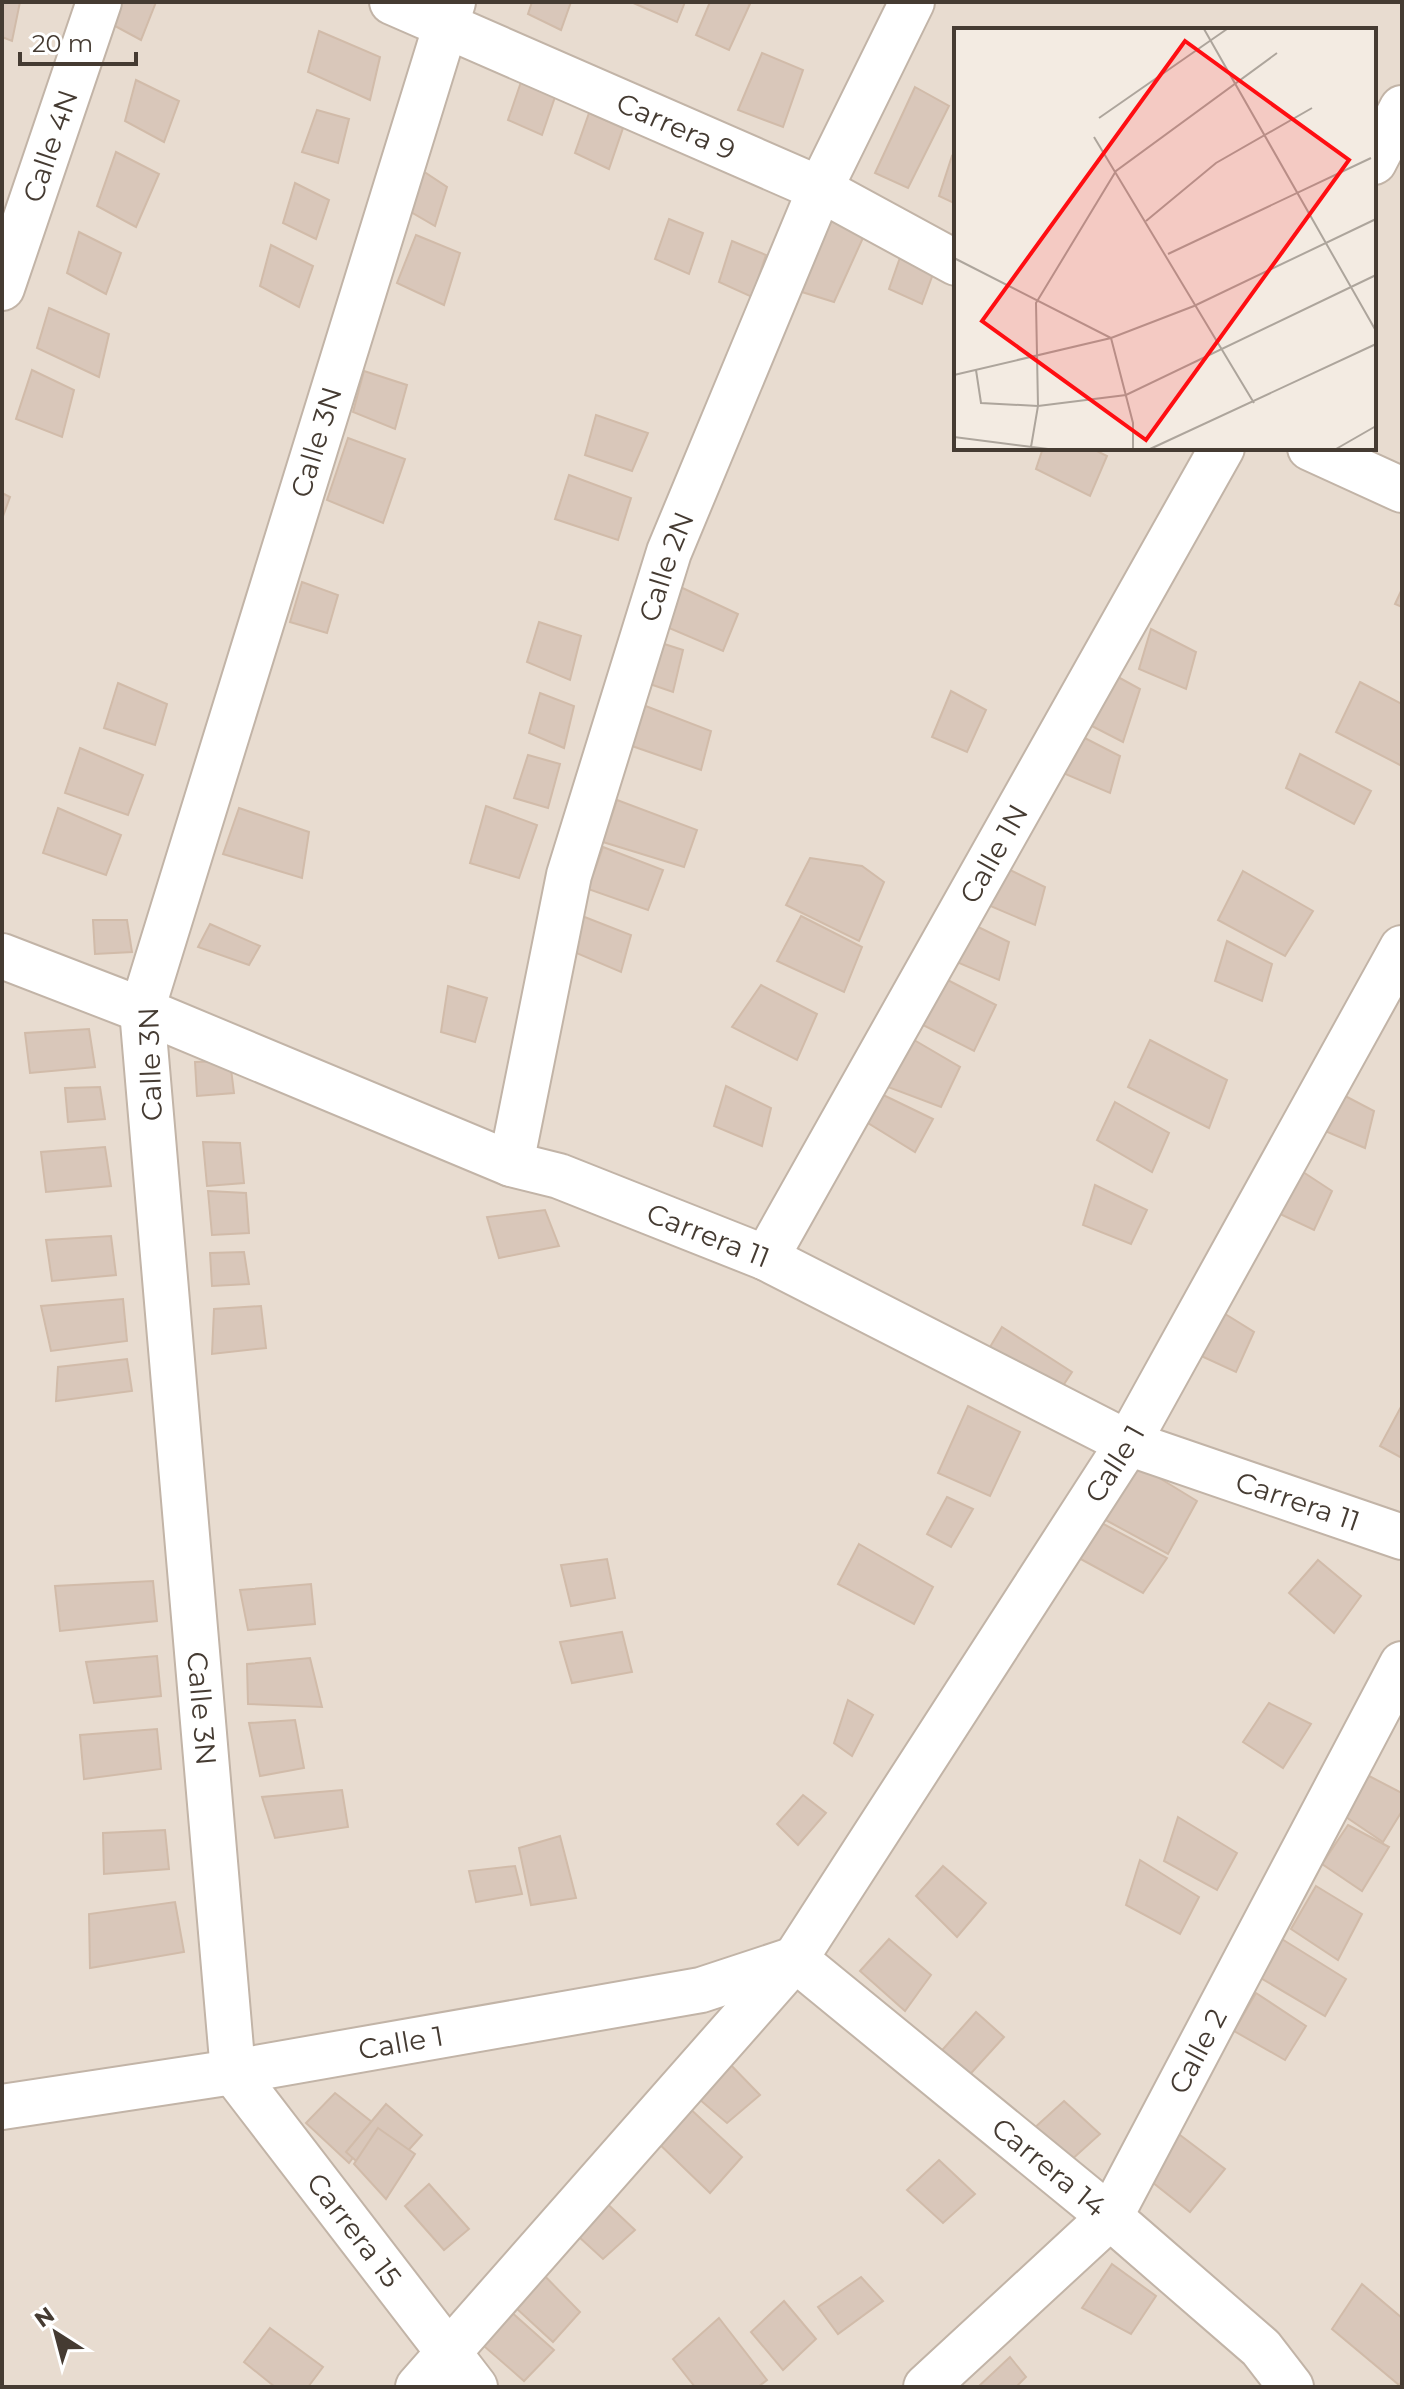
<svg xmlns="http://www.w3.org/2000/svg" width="1404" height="2389" font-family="Montserrat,sans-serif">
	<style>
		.residential { fill: #e8dcd0; fill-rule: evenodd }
		.building { fill: #d9c7ba; stroke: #d1bba9; stroke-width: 2 }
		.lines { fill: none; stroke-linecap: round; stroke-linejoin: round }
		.minor-casing { stroke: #c2b4a7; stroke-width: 48 }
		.minor { stroke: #fff; stroke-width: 44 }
		.labels { text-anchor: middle; stroke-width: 8; stroke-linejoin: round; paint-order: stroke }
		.street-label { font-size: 28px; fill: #453b32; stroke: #fff }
		.inset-road { fill: none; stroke: #ada59c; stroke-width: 2 }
		.view { fill: #ff0e12; fill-opacity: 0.15; stroke: #ff0e12; stroke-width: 4 }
		.inset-edge { fill: none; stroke: #453b32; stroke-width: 4 }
	</style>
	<rect width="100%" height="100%" fill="#f3ebe2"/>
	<path class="residential" d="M2 2H1402V2387H2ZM956 30H1374V448H956Z"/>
	<g class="building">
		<path d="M2 2H20L12 41 2 37Z"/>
		<path d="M109 2H156L141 40 102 19Z"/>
		<path d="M532 2H571L561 30 528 14Z"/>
		<path d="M631 2H685L677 22Z"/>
		<path d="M710 2H745L750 4 729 50 696 35Z"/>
		<path d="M319 31 380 57 370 100 308 72Z"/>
		<path d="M762 53 803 70 783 127 738 110Z"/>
		<path d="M522 79 556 94 542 135 508 120Z"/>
		<path d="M136 80 179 101 164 142 125 121Z"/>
		<path d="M915 87 949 106 908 188 875 173Z"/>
		<path d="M317 110 349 119 338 163 302 152Z"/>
		<path d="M589 113 623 128 609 169 575 153Z"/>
		<path d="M116 152 159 174 136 227 97 206Z"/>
		<path d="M952 156 956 158V204L939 196Z"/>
		<path d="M423 171 447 187 435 226 411 212Z"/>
		<path d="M295 183 329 200 316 239 283 223Z"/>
		<path d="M832 214 867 229 834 302 802 292Z"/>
		<path d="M669 219 703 233 689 274 655 259Z"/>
		<path d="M79 232 121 253 106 294 67 273Z"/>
		<path d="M416 235 460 253 444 305 397 283Z"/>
		<path d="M732 241 766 255 752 297 719 282Z"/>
		<path d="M271 245 313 266 299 307 260 286Z"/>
		<path d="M903 249 937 263 922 304 889 289Z"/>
		<path d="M49 308 109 334 99 377 37 348Z"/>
		<path d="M32 370 74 390 62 437 16 419Z"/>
		<path d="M364 371 407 385 395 429 353 412Z"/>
		<path d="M596 415 648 433 632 471 585 455Z"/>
		<path d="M348 438 405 459 383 523 327 500Z"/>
		<path d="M1043 448H1091L1107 456 1090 496 1036 469Z"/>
		<path d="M569 475 631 498 618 540 555 519Z"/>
		<path d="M2 493 10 497 2 519Z"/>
		<path d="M302 582 338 595 327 633 290 622Z"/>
		<path d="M674 584 738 614 723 651 662 625Z"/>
		<path d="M1402 589V607L1395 604Z"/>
		<path d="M539 622 581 636 570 680 527 662Z"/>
		<path d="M1151 629 1196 652 1186 689 1139 669Z"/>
		<path d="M658 642 683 650 673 692 647 683Z"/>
		<path d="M1107 671 1140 689 1123 742 1084 722Z"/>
		<path d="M1360 682 1402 704V766L1336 732Z"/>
		<path d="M118 683 167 704 155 745 104 728Z"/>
		<path d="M951 691 986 710 967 752 932 737Z"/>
		<path d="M540 693 574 706 564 748 529 733Z"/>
		<path d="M643 705 711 731 701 770 632 746Z"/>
		<path d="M1075 733 1120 756 1110 793 1063 773Z"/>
		<path d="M80 748 143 775 128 815 65 793Z"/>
		<path d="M1300 754 1371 791 1354 824 1286 788Z"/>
		<path d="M528 755 560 764 548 808 514 798Z"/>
		<path d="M617 800 697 830 684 867 603 842Z"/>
		<path d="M486 806 537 825 519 878 470 863Z"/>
		<path d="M58 808 121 835 106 875 43 853Z"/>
		<path d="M239 808 309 832 302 878 223 854Z"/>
		<path d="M603 847 663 870 648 910 588 889Z"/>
		<path d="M810 858 862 866 884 882 859 941 786 905Z"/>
		<path d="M1000 865 1045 887 1035 925 988 905Z"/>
		<path d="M1243 871 1313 911 1285 956 1218 920Z"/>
		<path d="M582 916 631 935 621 972 574 952Z"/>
		<path d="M801 916 862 947 844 992 777 961Z"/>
		<path d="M93 920H127L132 952 95 954Z"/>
		<path d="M964 920 1009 942 999 980 952 960Z"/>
		<path d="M210 924 260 946 249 965 198 947Z"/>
		<path d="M1227 941 1272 964 1262 1001 1215 981Z"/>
		<path d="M938 975 996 1005 974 1051 921 1024Z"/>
		<path d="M761 985 817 1014 797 1060 732 1027Z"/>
		<path d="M448 986 487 998 475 1042 441 1032Z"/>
		<path d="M89 1029 95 1067 30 1073 25 1033Z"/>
		<path d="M909 1037 960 1067 941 1107 888 1087Z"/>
		<path d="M1150 1040 1227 1080 1209 1128 1128 1087Z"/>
		<path d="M230 1061 234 1093 197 1096 195 1062Z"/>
		<path d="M726 1086 771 1108 762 1146 714 1126Z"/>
		<path d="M100 1087 105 1119 68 1122 65 1088Z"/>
		<path d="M1330 1088 1374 1111 1365 1148 1318 1128Z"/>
		<path d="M875 1091 933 1119 915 1152 868 1123Z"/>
		<path d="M1115 1102 1169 1133 1152 1172 1097 1140Z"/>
		<path d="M203 1142 240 1143 244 1183 207 1186Z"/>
		<path d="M105 1147 111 1186 46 1192 41 1152Z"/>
		<path d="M1300 1170 1332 1191 1314 1230 1278 1213Z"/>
		<path d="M1095 1185 1147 1210 1131 1244 1083 1225Z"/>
		<path d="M208 1191 246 1193 249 1233 212 1235Z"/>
		<path d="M545 1210 559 1246 499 1258 487 1217Z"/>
		<path d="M111 1236 116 1275 52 1281 46 1240Z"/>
		<path d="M244 1252 249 1284 212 1286 210 1253Z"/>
		<path d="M123 1299 127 1341 51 1351 41 1306Z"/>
		<path d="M261 1306 266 1348 212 1354 214 1309Z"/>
		<path d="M1222 1312 1254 1332 1236 1372 1199 1355Z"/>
		<path d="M1002 1327 1072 1372 1049 1407 984 1357Z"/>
		<path d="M127 1359 132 1391 56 1401 58 1367Z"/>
		<path d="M1402 1405V1458L1380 1446Z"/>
		<path d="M968 1406 1020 1432 990 1496 938 1473Z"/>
		<path d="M1133 1462 1197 1501 1168 1554 1102 1518Z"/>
		<path d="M947 1497 973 1509 951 1547 927 1534Z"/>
		<path d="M1096 1520 1167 1558 1143 1593 1077 1557Z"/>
		<path d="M859 1544 933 1587 914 1624 838 1584Z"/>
		<path d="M607 1559 615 1598 571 1606 561 1565Z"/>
		<path d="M1318 1560 1361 1596 1334 1633 1289 1593Z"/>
		<path d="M153 1581 157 1621 60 1631 55 1586Z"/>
		<path d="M311 1584 315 1624 248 1630 240 1590Z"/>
		<path d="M622 1632 632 1672 572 1683 560 1642Z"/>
		<path d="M157 1656 161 1696 94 1703 86 1662Z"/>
		<path d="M310 1658 322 1707 248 1704 247 1664Z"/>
		<path d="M848 1700 873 1715 852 1756 834 1743Z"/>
		<path d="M1269 1703 1311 1724 1283 1768 1243 1742Z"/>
		<path d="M295 1720 304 1768 260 1776 249 1723Z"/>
		<path d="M157 1729 161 1769 84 1779 80 1735Z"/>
		<path d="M1369 1776 1402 1793V1811L1383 1842 1343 1815Z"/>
		<path d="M342 1790 348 1827 275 1838 262 1797Z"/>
		<path d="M803 1795 826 1813 798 1845 777 1824Z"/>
		<path d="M1178 1817 1237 1853 1217 1890 1164 1861Z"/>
		<path d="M1348 1825 1389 1847 1362 1891 1322 1864Z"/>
		<path d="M165 1830 169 1869 104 1874 103 1833Z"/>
		<path d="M560 1836 576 1898 531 1905 519 1848Z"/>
		<path d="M1140 1860 1199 1897 1180 1934 1126 1905Z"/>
		<path d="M515 1866 522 1894 476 1902 469 1871Z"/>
		<path d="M943 1866 986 1903 957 1937 916 1896Z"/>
		<path d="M1316 1886 1362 1914 1338 1960 1291 1929Z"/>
		<path d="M175 1902 184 1952 90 1968 89 1914Z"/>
		<path d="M1277 1936 1346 1979 1325 2016 1259 1977Z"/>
		<path d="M889 1939 931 1975 905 2011 860 1971Z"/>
		<path d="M1256 1993 1306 2026 1285 2060 1234 2031Z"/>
		<path d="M976 2012 1004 2037 963 2082 936 2057Z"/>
		<path d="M725 2059 760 2095 727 2123 692 2093Z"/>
		<path d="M335 2093 377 2126 349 2163 306 2123Z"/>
		<path d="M1064 2101 1100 2134 1068 2163 1031 2131Z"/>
		<path d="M386 2104 422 2135 380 2182 346 2152Z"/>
		<path d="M685 2104 742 2157 710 2193 652 2137Z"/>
		<path d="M378 2128 415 2154 386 2199 354 2164Z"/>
		<path d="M1176 2132 1225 2169 1190 2212 1147 2178Z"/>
		<path d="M939 2160 975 2194 943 2223 907 2190Z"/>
		<path d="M429 2184 469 2229 444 2250 405 2206Z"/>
		<path d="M599 2196 635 2230 603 2259 567 2226Z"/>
		<path d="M1112 2264 1156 2296 1131 2334 1082 2308Z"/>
		<path d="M535 2266 580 2312 553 2342 503 2296Z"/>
		<path d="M861 2277 883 2301 838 2334 818 2307Z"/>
		<path d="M1362 2284 1402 2318V2381L1399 2385 1332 2329Z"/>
		<path d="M784 2301 816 2339 783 2370 751 2332Z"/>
		<path d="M501 2303 554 2350 524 2381 469 2333Z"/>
		<path d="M719 2318 767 2380 758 2387H695L673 2359Z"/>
		<path d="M270 2328 323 2367 308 2387H275L244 2362Z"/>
		<path d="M1010 2357 1026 2377 1016 2387H978Z"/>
	</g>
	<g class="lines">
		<g class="minor-casing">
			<g id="minor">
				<path id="s1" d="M392 2 820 189 956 263"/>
				<path id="s2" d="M453 2 142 1010 233 2072 475 2387"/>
				<path d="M1374 162 1402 108"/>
				<path id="s3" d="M2 288 99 2"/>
				<path d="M1310 448 1402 490"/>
				<path id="s4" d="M2 956 142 1010 511 1164 559 1176 766 1258 1128 1443 1402 1537"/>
				<path id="s5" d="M511 1164 569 875 669 552 820 189 912 2"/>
				<path id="s6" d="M766 1258 1222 448"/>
				<path id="s7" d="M2 2107 233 2072 701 1990 795 1959 1110 2217 1261 2348 1291 2387"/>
				<path id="s8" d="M418 2387 795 1959 1128 1443 1402 948"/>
				<path id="s9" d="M926 2387 1110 2217 1402 1664"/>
			</g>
		</g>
		<use href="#minor" class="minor"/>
	</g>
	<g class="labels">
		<g class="street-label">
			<text dy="10" stroke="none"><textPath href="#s1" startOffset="310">Carrera 9</textPath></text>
			<text dy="10" stroke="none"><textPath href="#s3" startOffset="150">Calle 4N</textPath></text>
			<text transform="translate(316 442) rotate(-73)" y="10">Calle 3N</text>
			<text dy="10" stroke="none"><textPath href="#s5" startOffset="618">Calle 2N</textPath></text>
			<text dy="10" stroke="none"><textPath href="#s6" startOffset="464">Calle 1N</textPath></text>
			<text transform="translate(150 1064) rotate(-92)" y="10">Calle 3N</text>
			<text dy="10" stroke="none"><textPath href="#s4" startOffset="760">Carrera 11</textPath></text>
			<text dy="10" stroke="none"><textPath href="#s8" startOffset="1160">Calle 1</textPath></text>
			<text dy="10" stroke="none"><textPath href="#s4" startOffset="1408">Carrera 11</textPath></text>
			<text dy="10" stroke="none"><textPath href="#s2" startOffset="1756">Calle 3N</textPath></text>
			<text dy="10" stroke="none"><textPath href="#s7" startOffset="404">Calle 1</textPath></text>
			<text dy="10" stroke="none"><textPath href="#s9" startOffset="438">Calle 2</textPath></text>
			<text dy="10" stroke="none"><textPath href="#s7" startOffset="1136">Carrera 14</textPath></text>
			<text dy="10" stroke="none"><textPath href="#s2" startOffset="2320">Carrera 15</textPath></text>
		</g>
	</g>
	<g transform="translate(954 28)">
		<rect width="422" height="422" fill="#f3ebe2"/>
		<path class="inset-road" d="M250 1 422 303M145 90 273 1M140 109 300 375M192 193 262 135 358 80M214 226 417 130M0 230 157 310 179 395V421M22 342 27 375 84 378 172 367 422 247M0 347 157 310 240 278 422 191M0 409 94 421M77 419 84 378 82 275 162 143 323 25M196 421 422 316M382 421 422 398"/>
		<path class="view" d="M231 13 395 132 192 412 28 293Z"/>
		<rect width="422" height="422" class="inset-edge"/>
	</g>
	<rect width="1404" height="2389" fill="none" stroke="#453b32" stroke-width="8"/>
	<g transform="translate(56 2333) rotate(324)" stroke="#ffffff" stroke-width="6" paint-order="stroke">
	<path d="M0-6L14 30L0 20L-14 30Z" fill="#453b32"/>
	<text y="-12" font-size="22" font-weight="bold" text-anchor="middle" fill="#453b32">N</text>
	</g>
	<path d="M20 52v12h116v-12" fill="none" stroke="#453b32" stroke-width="4"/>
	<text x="32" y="52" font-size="24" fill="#453b32" stroke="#ffffff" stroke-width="6" paint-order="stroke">20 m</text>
</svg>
